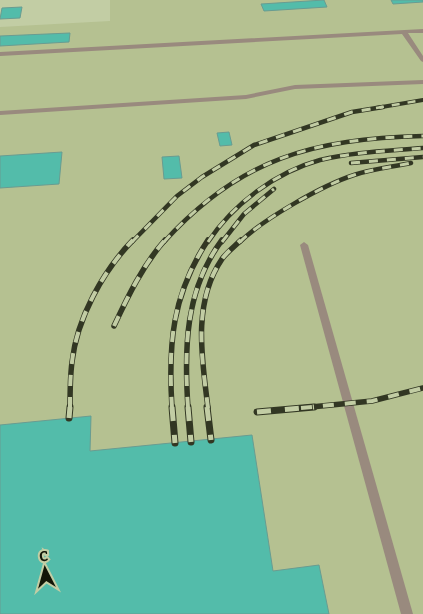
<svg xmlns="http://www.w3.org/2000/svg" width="423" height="614" font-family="Bitter,serif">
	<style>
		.built { fill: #b5c191 }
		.building { fill: #53bcaa; stroke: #699c91 }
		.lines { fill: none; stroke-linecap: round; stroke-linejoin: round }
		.lane { fill: #998a7e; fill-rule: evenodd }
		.rail-far3-casing { stroke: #323723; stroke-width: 4 }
		.rail-far2-casing { stroke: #323723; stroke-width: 4.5 }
		.rail-far1-casing { stroke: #323723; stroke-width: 5.5 }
		.rail-casing { stroke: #323723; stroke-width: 7 }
		.rail-far3 { stroke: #c2cda4; stroke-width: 2.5; stroke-dasharray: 8; stroke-linecap: butt }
		.rail-far2 { stroke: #c2cda4; stroke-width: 3; stroke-dasharray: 9; stroke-linecap: butt }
		.rail-far1 { stroke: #c2cda4; stroke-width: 4; stroke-dasharray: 11; stroke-linecap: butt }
		.rail { stroke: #c2cda4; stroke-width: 5; stroke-dasharray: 14; stroke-linecap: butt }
	</style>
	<rect width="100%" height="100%" fill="#c2cda4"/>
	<path class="built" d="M110 0H423V614H0V27L110 21Z"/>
	<g class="building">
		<path d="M324 0 327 7 264 11 261 4Z"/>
		<path d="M391 0H423V2L393 4Z"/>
		<path d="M22 7 20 18 0 19 2 8Z"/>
		<path d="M70 33 69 42 0 46V36Z"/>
		<path d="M229 132 232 145 220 146 217 133Z"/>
		<path d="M62 152 59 184 0 188V156Z"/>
		<path d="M179 156 182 178 164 179 162 157Z"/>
		<path d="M91 416 90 451 252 435 273 571 319 565 329 614H0V425Z"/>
	</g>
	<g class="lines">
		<g class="lane">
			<path d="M423 29V33H408L423 56V62L421 61 402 34 0 56V52Z"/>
			<path d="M423 80V84L295 89 246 99 0 115V111L246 95 295 85Z"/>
			<path d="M304 242 308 245 413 614H401L300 245Z"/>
		</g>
		<g class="rail-far3-casing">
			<path id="rail-far3" d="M376 108 423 100"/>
		</g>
		<g class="rail-far2-casing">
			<g id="rail-far2">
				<path d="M351 163 423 157"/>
				<path d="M132 242 177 196 202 177 254 145 352 112 383 107"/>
				<path d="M164 242C240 158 313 139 423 136"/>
				<path d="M208 242C233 204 276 172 320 160 354 152 389 151 423 148"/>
				<path d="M222 242 244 214 274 189"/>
				<path d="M240 242C263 219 323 185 354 175 372 169 392 167 411 163"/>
			</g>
		</g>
		<g class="rail-far1-casing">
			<g id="rail-far1">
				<path d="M114 326C128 296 143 265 165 240"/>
				<path d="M70 408C70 393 70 377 72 362 77 318 103 271 133 240"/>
				<path d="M172 408C168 344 172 295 208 240"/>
				<path d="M188 408C184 348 185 290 222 240"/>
				<path d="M208 408C202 359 192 303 222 259 227 252 235 246 241 240"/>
				<path d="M301 408 372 401 423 388"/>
			</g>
		</g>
		<g class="rail-casing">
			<g id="rail">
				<path d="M172 407 175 443"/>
				<path d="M188 407 191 442"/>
				<path d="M207 407 211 440"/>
				<path d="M257 412 314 407"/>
				<path d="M69 418 70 407"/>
			</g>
		</g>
		<use href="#rail-far3" class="rail-far3"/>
		<use href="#rail-far2" class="rail-far2"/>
		<use href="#rail-far1" class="rail-far1"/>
		<use href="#rail" class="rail"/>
	</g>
	<g transform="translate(45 569) rotate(354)" stroke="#c2cda4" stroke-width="4" paint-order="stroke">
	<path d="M0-4L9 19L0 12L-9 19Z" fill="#131607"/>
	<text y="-8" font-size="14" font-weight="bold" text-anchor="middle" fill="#131607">С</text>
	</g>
</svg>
